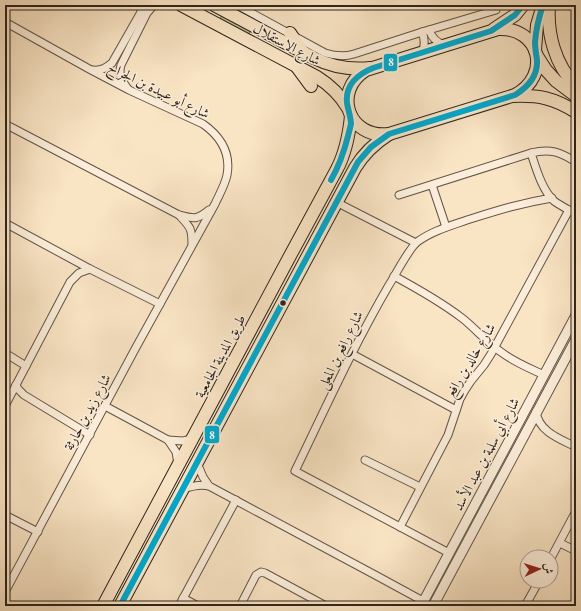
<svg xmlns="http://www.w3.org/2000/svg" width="581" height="611" font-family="'EB Garamond',Amiri,serif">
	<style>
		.green { fill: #bbc596; stroke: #75745a }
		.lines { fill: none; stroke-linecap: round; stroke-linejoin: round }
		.minor-casing { stroke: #625447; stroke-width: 9 }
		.tertiary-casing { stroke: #625447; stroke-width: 11 }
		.primary-casing { stroke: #2f241d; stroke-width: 14 }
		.minor { stroke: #fbedd9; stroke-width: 7 }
		.tertiary { stroke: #fbedd9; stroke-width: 9 }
		.primary { stroke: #f9e4c4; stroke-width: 12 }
		.bus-1-casing { stroke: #fbedd9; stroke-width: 9 }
		.bus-1 { stroke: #00a9ce; stroke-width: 6 }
		.bus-dot { fill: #2f241d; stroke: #fbedd9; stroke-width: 1.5 }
		.labels { text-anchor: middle; stroke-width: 3; stroke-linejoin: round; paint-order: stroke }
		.street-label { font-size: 14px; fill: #2f241d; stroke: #fbedd9 }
		.line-badge { stroke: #fbedd9; stroke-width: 1.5 }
		.badge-label { font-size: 11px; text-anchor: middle; font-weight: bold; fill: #fff }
	</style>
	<rect width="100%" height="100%" fill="#f9e4c4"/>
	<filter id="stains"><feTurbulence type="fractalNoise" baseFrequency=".005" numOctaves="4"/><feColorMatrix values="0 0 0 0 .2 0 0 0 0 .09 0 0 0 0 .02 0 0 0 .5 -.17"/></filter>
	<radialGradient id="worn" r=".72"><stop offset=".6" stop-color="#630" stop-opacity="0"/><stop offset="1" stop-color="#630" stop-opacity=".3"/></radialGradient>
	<path class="green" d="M222 15 251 30 249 34 220 19Z"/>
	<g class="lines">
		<g class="minor-casing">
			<g id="minor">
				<path d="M237 5 325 53C335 56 344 57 354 54L422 32 496 10"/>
				<path d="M5 22 91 70 129 90 203 124C220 136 231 153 227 175 225 185 219 195 215 204L134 351 5 592"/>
				<path d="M429 30C432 38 437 43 445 45"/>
				<path d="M422 32C425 39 425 46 422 53"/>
				<path d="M93 70C101 71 106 68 112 63L141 12 143 5"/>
				<path d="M128 89C122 81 118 75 121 65L147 13 154 5"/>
				<path d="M5 124 179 215C194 219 197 220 209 210"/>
				<path d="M531 153C536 168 542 190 554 201 561 206 569 210 576 214"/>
				<path d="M432 185 446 227"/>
				<path d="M399 195 531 153C550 148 560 152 576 162"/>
				<path d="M336 202 416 243"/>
				<path d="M179 215C190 227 192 228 192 244"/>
				<path d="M5 223 90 269 160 304"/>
				<path d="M394 276C418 289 441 302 462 318 475 328 487 343 501 352 514 362 529 368 544 375"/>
				<path d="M5 353 26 366"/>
				<path d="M352 354 456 410"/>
				<path d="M16 385 18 389 24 395 90 435"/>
				<path d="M5 406 70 282 79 273 90 269"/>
				<path d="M105 406 168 440 176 452 178 464"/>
				<path d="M536 412C539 432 560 439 576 447"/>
				<path d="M168 440 183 441 192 439"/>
				<path d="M365 460 420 487"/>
				<path d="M197 463 203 477 209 486 377 576 423 601"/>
				<path d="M183 489C192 486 200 484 209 486"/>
				<path d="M5 515 38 532"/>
				<path d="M400 527 448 435 460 399 465 390 471 381 484 365 491 354 569 210"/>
				<path d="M560 543 576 551"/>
				<path d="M449 553 295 471C325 409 354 345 389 285 396 274 408 250 417 242 432 231 450 226 467 220 496 211 521 203 552 198"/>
				<path d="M551 558 576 511"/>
				<path d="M183 598 198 606"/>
				<path d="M179 606 236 500"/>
				<path d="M240 606 256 575 261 572 265 573 326 606"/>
				<path d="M525 606 539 581"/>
			</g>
		</g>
		<g class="tertiary-casing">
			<g id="tertiary">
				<path d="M421 606 576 315"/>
				<path d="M433 606 576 339"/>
			</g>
		</g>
		<g class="primary-casing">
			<g id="primary">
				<path d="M181 5 317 77C330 85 340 95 348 108"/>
				<path d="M214 5 314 58C332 67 350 70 370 68"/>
				<path d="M549 5C547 34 555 65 576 86"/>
				<path d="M494 29 515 15 523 5"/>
				<path d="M498 29C540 27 552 75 515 95L389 134C348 139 332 91 366 70Z"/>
				<path d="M290 33 302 51"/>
				<path d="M535 50 537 25 543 5"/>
				<path d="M537 56 546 70 556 81 576 96"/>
				<path d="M297 67 311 86"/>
				<path d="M513 96C539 95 554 98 576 112"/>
				<path d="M103 606 291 254 337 169C346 152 349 135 351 116"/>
				<path d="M120 606 355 168C364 153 375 143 389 134"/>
			</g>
		</g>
		<use href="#minor" class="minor"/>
		<use href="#tertiary" class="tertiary"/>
		<use href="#primary" class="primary"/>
		<g class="bus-1-casing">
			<g id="bus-1">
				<path d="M331 180C339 166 344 152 348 136 349 132 350 128 351 124 351 117 348 110 347 103 345 85 358 74 373 68L491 31 515 15 523 5"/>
				<path d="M120 606 358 162 371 147 389 134 515 95C528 87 538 76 537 60 536 54 535 48 535 42 536 29 539 17 543 5"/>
			</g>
		</g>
		<use href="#bus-1" class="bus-1"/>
	</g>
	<circle class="bus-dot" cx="283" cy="303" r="3.5"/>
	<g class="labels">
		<g class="street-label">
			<text transform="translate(287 44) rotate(28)" y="5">شارع الاستقلال</text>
			<text transform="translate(159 90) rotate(26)" y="5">شارع أبو عبيدة بن الجراح</text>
			<text transform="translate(340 350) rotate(-64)" y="5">شارع رافع بن المعلى</text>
			<text transform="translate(220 356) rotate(-62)" y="5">طريق المدينة الجامعية</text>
			<text transform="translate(470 360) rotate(-59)" y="5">شارع خالد بن رافع</text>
			<text transform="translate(87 412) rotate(-62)" y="5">شارع زيد بن حارثة</text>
			<text transform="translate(486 454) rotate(-62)" y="5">شارع أبي سلمة بن عبد الأسد</text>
		</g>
	</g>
	<g class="line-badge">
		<rect x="383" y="53" width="15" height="19" rx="4" fill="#00a9ce"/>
		<rect x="204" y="425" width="16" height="19" rx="4" fill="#00a9ce"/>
	</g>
	<g class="badge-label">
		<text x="391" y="66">8</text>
		<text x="212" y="439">8</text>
	</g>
	<rect width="581" height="611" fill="none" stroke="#f9e4c4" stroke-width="20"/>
	<rect x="6" y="6" width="569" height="599" fill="none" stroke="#2f241d" stroke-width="2"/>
	<rect x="10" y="10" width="561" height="591" fill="none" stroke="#2f241d"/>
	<g transform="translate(539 569) rotate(86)"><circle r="19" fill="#fbedd9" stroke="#a99d8e"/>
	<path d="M0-3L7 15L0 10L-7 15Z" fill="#8f2418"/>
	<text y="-6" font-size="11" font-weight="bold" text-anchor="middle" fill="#2f241d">ش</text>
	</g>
	<rect width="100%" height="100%" filter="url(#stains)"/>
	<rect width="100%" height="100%" fill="url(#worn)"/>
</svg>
